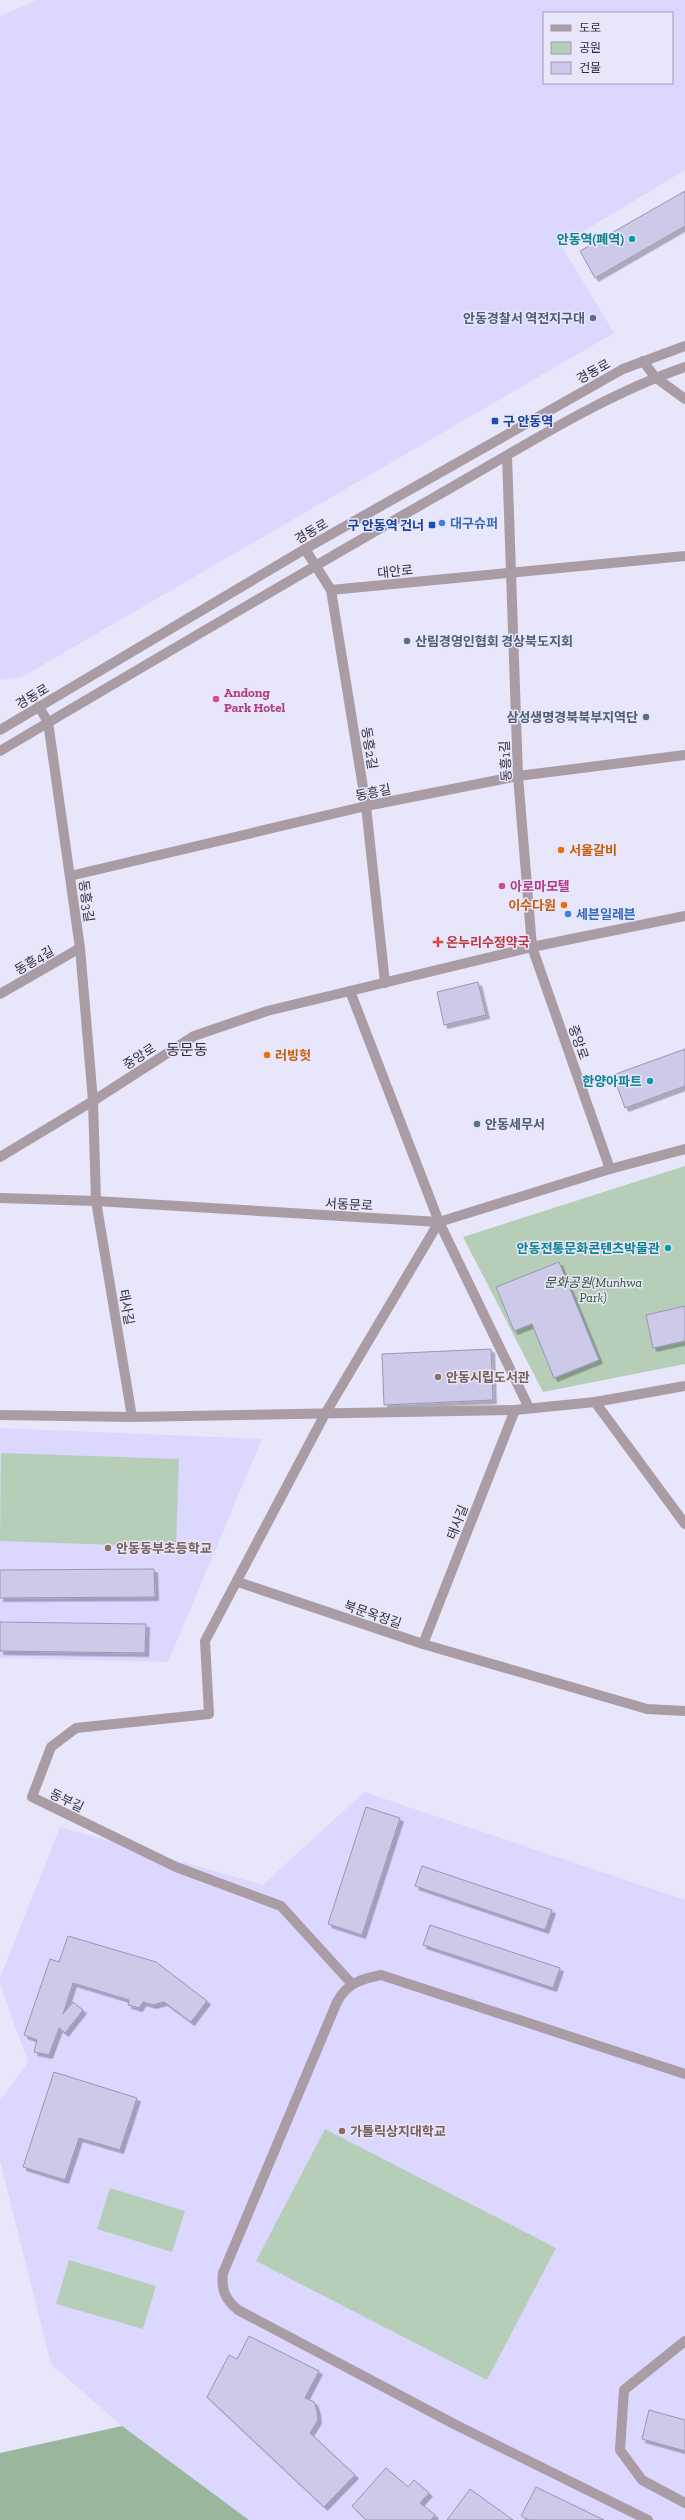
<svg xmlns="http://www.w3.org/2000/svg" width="685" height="2520" font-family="'Zilla Slab','Noto Sans KR',serif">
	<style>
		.built { fill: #dbd7ff; fill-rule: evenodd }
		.green { fill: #b6ceb8 }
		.forest { fill: #9ab69c }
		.building { fill: #cdc9e9; stroke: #9995b4; filter: url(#shadow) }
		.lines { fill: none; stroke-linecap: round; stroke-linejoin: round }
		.service { stroke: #aa9ca4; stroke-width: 10 }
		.minor { stroke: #aa9ca4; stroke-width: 10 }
		.tertiary { stroke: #aa9ca4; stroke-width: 10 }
		.culture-dot { fill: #0f9aa8; stroke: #e8e6fa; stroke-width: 1.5 }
		.service-dot { fill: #5c6f8a; stroke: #e8e6fa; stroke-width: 1.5 }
		.transit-dot { fill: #1a4fb4; stroke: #e8e6fa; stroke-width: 1.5 }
		.shop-dot { fill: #3f7fe0; stroke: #e8e6fa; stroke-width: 1.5 }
		.hotel-dot { fill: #d1479c; stroke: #e8e6fa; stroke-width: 1.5 }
		.food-dot { fill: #e8710a; stroke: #e8e6fa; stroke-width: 1.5 }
		.health-dot { fill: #e0444e; stroke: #e8e6fa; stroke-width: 1.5 }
		.education-dot { fill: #8d6e63; stroke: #e8e6fa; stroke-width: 1.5 }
		.labels { text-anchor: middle; stroke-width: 3; stroke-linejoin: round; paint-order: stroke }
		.culture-label { font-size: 13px; font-weight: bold; fill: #0d838f; stroke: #e8e6fa; text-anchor: end }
		.service-label { font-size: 13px; font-weight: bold; fill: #4e5e75; stroke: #e8e6fa; text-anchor: end }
		.street-label { font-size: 13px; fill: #2f2d39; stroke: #e8e6fa }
		.transit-label { font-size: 13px; font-weight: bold; fill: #164399; stroke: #e8e6fa; text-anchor: start }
		.shop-label { font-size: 13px; font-weight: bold; fill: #366cbe; stroke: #e8e6fa; text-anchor: start }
		.hotel-label { font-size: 13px; font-weight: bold; fill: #b23c85; stroke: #e8e6fa; text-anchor: start }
		.food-label { font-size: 13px; font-weight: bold; fill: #c56008; stroke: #e8e6fa; text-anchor: start }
		.health-label { font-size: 13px; font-weight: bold; fill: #be3a42; stroke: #e8e6fa; text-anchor: start }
		.park-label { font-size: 13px; font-style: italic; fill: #27532e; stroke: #e8e6fa }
		.education-label { font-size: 13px; font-weight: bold; fill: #785e54; stroke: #e8e6fa; text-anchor: start }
		.quarter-label { font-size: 15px; fill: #2f2d39; stroke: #e8e6fa }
	</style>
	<defs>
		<filter id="shadow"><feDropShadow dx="3.5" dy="3.5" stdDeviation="0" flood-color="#0004"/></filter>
	</defs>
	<rect width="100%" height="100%" fill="#e8e6fa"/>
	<g class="built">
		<path d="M38 0H685V170L561 245 614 333 22 677 0 680V16ZM544 13H672V83H544Z"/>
		<path d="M0 1428 262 1439 168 1662 0 1658Z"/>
		<path d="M364 1792 685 1900V2520H249L122 2426 51 2364 0 2161V2101L28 2062 0 1984V1978L60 1827 263 1885Z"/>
	</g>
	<g class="green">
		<path d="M685 1166V1364L543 1392 463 1237Z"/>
		<path d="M1 1453 179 1459 176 1547 0 1541Z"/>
		<path d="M325 2129 556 2248 487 2380 256 2261Z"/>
		<path d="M110 2188 185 2211 172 2252 97 2229Z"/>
		<path d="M69 2260 156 2286 143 2329 56 2304Z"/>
	</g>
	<path class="forest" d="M122 2426 249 2520H0V2453Z"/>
	<g class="building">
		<path d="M685 191V226L595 278 580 251Z"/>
		<path d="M478 982 486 1015 444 1025 437 992Z"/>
		<path d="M685 1049V1086L625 1108 613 1075Z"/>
		<path d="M559 1262 599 1360 554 1378 532 1324 514 1331 496 1287Z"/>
		<path d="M685 1306V1341L653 1348 646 1315Z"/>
		<path d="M491 1349 493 1400 384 1405 382 1354Z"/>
		<path d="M154 1569 155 1597 0 1598V1570Z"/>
		<path d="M0 1622 146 1624 145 1653 0 1651Z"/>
		<path d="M366 1807 400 1818 362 1935 328 1924Z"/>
		<path d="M422 1866 552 1910 545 1930 415 1886Z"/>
		<path d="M430 1925 560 1968 553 1988 423 1945Z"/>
		<path d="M68 1936 156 1962 207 2001 191 2022 164 2002 153 2005 143 2002 139 2008 128 2005 129 2000 73 1983 63 2014 73 2002 83 2010 65 2033 59 2028 49 2055 34 2052 37 2040 24 2035 50 1959 59 1962Z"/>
		<path d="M54 2072 137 2098 120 2150 79 2138 65 2180 23 2167Z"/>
		<path d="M249 2336 319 2371 305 2398 314 2402 317 2411 318 2420 310 2433 355 2475 324 2507 207 2397 229 2355 237 2359Z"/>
		<path d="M649 2410 685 2420V2451L642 2439Z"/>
		<path d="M386 2468 408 2487 414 2480 429 2493 420 2503 435 2515 431 2520H366L352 2506Z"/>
		<path d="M536 2487 604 2520H529L521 2516Z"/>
		<path d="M470 2489 513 2520H447Z"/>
	</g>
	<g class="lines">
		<g class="service">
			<path d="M685 2341 624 2390 620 2450 642 2480 685 2503"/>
			<path d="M648 2520 454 2424 238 2310C225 2299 221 2290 223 2273L337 2002C347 1983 361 1979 381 1975L685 2074"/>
		</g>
		<g class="minor">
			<path d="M507 456 518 776 532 947 610 1169"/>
			<path d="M39 707 48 722 80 948 93 1101 96 1201 132 1417"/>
			<path d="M70 876 366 806 518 776 685 755"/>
			<path d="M385 983 366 806 331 590 685 556"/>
			<path d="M350 991 439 1222 529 1408"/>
			<path d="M0 994 80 948"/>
			<path d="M0 1157 93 1101 194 1036 267 1011 532 947 685 916"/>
			<path d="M595 1402 685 1524"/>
			<path d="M0 1415 132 1417 515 1410 595 1402 685 1386"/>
			<path d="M238 1582 423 1644 647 1709 685 1711"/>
			<path d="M423 1644 515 1410"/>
			<path d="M352 1984 281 1906 176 1867 32 1797 51 1747 76 1728 209 1714 205 1641 325 1414 439 1222"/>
		</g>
		<g class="tertiary">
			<path d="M643 361 655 377 685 399"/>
			<path d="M305 549 331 590"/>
			<path d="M0 730 305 549 623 369 685 346"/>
			<path d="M0 751C144 666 288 581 433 498 515 452 596 398 685 367"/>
			<path d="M0 1198 96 1201 439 1222 610 1169 685 1149"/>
		</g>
	</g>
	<g class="culture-dot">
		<circle cx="632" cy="239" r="4"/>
		<circle cx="650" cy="1081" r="4"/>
		<circle cx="668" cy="1248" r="4"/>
	</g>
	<g class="service-dot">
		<circle cx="593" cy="318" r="4"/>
		<circle cx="407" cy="641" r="4"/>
		<circle cx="646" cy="717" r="4"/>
		<circle cx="477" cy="1124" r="4"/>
	</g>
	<g class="transit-dot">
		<rect x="491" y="417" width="8" height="8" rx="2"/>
		<rect x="428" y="521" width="8" height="8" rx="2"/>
	</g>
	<g class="shop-dot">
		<circle cx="442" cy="523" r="4"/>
		<circle cx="568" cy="914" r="4"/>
	</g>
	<g class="hotel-dot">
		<circle cx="216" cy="699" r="4"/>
		<circle cx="502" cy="886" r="4"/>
	</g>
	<g class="food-dot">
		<circle cx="561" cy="850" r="4"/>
		<circle cx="564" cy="905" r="4"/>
		<circle cx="267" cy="1055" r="4"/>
	</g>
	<path class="health-dot" d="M436 936h4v4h4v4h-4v4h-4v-4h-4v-4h4z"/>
	<g class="education-dot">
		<circle cx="438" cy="1377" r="4"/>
		<circle cx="108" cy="1548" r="4"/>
		<circle cx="342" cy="2131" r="4"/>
	</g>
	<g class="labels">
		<g class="culture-label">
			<text x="624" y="244">안동역(폐역)</text>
			<text x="642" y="1086">한양아파트</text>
			<text x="660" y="1253">안동전통문화콘텐츠박물관</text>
		</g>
		<g class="service-label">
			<text x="585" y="323">안동경찰서 역전지구대</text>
			<text x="415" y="646" text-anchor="start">산림경영인협회 경상북도지회</text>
			<text x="638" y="722">삼성생명경북북부지역단</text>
			<text x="485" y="1129" text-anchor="start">안동세무서</text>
		</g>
		<g class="street-label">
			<text transform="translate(593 371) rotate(-29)" y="5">경동로</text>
			<text transform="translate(311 531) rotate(-30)" y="5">경동로</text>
			<text transform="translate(395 571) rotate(-6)" y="5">대안로</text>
			<text transform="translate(32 696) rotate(-31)" y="5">경동로</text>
			<text transform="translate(370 748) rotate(81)" y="5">동흥2길</text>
			<text transform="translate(505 761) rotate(-93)" y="5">동흥1길</text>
			<text transform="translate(373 792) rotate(-12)" y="5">동흥길</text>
			<text transform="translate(87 901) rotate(82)" y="5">동흥3길</text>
			<text transform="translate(34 960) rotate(-30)" y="5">동흥4길</text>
			<text transform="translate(579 1042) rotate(71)" y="5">중앙로</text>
			<text transform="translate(139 1056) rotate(-33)" y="5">중앙로</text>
			<text transform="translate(349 1204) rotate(3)" y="5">서동문로</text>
			<text transform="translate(127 1307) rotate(80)" y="5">태사길</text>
			<text transform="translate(457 1522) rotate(-69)" y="5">태사길</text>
			<text transform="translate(373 1614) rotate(19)" y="5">북문옥정길</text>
			<text transform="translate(67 1800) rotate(26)" y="5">동부길</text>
		</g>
		<g class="transit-label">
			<text x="503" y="426">구 안동역</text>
			<text x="424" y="530" text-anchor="end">구 안동역 건너</text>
		</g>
		<g class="shop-label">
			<text x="450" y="528">대구슈퍼</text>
			<text x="576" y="919">세븐일레븐</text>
		</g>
		<g class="hotel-label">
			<text x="224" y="697">Andong<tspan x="224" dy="15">Park Hotel</tspan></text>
			<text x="510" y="891">아로마모텔</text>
		</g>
		<g class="food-label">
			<text x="569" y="855">서울갈비</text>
			<text x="556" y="910" text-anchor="end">이수다원</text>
			<text x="275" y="1060">러빙헛</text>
		</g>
		<g class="health-label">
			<text x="446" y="947">온누리수정약국</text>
		</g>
		<g class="park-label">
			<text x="593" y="1287">문화공원(Munhwa<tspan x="593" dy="15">Park)</tspan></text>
		</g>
		<g class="education-label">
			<text x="446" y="1382">안동시립도서관</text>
			<text x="116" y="1553">안동동부초등학교</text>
			<text x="350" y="2136">가톨릭상지대학교</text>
		</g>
		<g class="quarter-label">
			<text x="187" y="1055">동문동</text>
		</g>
	</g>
	<rect x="543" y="12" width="130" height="72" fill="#e8e6fa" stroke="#9e9cad"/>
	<rect x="551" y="25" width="20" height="6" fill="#aa9ca4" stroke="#9e9cad"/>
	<text x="579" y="32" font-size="12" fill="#2f2d39">도로</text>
	<rect x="551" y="42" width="20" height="12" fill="#b6ceb8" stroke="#9e9cad"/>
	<text x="579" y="52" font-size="12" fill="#2f2d39">공원</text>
	<rect x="551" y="62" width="20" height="12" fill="#cdc9e9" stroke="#9e9cad"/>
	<text x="579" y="72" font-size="12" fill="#2f2d39">건물</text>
</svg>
